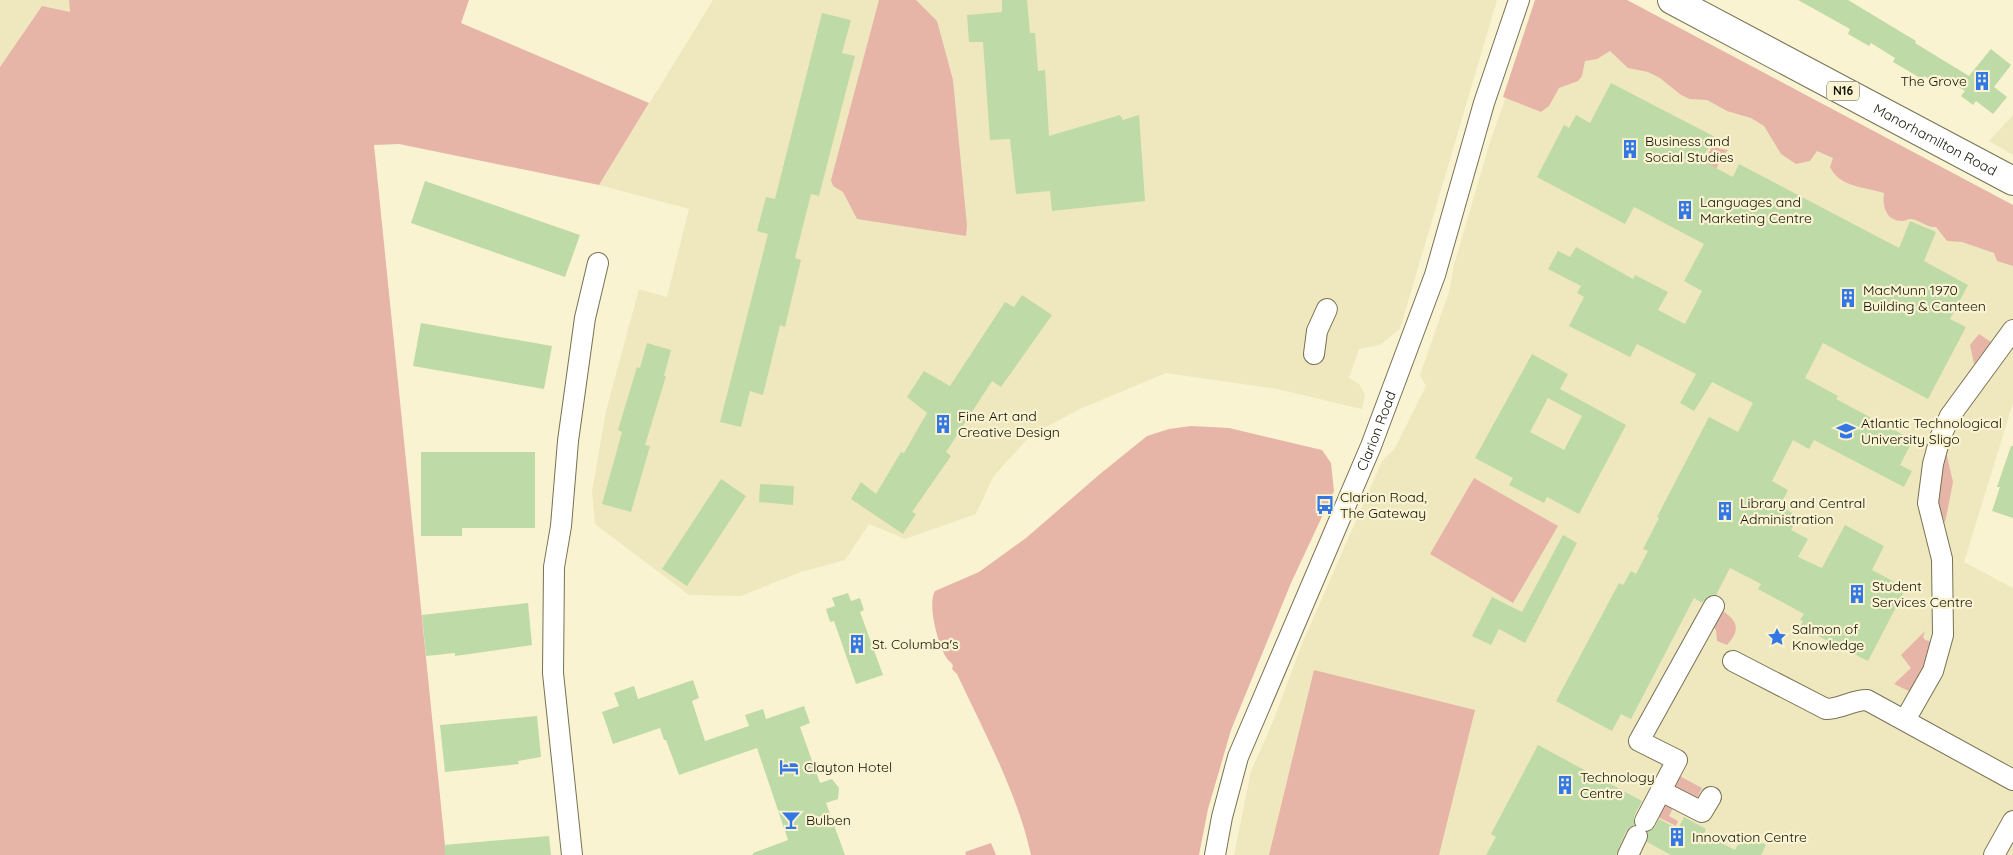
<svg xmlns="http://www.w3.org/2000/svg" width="2013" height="855" font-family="Quicksand,sans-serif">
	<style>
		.built { fill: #efe8be }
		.green { fill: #e6b5a8 }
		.building { fill: #bedaa6; fill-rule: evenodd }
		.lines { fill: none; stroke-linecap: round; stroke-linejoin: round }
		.minor-casing { stroke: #777253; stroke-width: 22 }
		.highway-casing { stroke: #777253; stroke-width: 30 }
		.minor { stroke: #fff; stroke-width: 20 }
		.highway { stroke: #fff; stroke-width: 28 }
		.labels { text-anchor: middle; stroke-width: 4.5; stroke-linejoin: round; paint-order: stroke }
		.shield { fill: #f9f3d1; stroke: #585542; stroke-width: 1 }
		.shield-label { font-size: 12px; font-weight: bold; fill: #131105 }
		.poi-label { font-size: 14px; fill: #131105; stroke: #f9f3d1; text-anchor: start }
		.street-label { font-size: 14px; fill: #131105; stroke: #f9f3d1 }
	</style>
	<rect width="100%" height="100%" fill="#f9f3d1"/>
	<g class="built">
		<path d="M0 0H69L70 12 11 52 0 67Z"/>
		<path d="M713 0H1497L1400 329 1380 345 1359 349 1349 378 1359 384 1365 394 1362 409 1277 389 1166 373 1080 409 1031 435 993 477 976 514 905 539 869 524 845 560 801 572 741 596 689 595 595 524 592 492 606 411 639 289 667 297 689 209 599 185Z"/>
		<path d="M1540 0H1627L2013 205V403L1964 562 2013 588V855H1234L1251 771 1272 724 1302 644 1382 461 1395 448 1426 386 1420 375 1449 292 1454 265 1490 142Z"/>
		<path d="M2013 115V155L1989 141Z"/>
	</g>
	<g class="green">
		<path d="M69 0H469L461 23 649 103 599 185 399 144 374 145 446 855H0V67L42 6 70 12Z"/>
		<path d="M879 0H916L937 21 953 80 967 226 966 236 857 219 843 192 833 186 831 180Z"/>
		<path d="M1535 0H1627L2013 205V266L1997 261 1994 253 1962 242 1947 241 1936 227C1926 228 1919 219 1910 219 1908 219 1905 221 1903 221 1886 222 1882 206 1884 193 1865 187 1839 187 1830 167L1833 158 1817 151 1810 161 1796 164 1781 154 1764 126 1751 118 1727 111 1707 100 1690 99 1681 95 1660 78 1648 72 1628 68 1610 51 1597 59 1585 61 1582 76 1578 81 1559 88 1549 106 1541 112 1503 97Z"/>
		<path d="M1712 147 1728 150 1721 158 1716 170 1702 165Z"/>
		<path d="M1979 334 1991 342 1974 364 1970 345Z"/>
		<path d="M1191 426 1229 428 1322 450 1331 463 1334 491 1291 583 1231 730 1208 809 1199 855H1031C1017 792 984 732 957 674L952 669 953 666C951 661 948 661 946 657 938 644 927 605 935 591L979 572 1026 538 1100 474 1147 436 1169 429Z"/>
		<path d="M1946 452 1953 482 1945 523 1937 502Z"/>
		<path d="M1474 478 1558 526 1513 603 1430 554Z"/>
		<path d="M1715 606C1733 617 1745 626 1727 645L1717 641 1716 630 1712 625Z"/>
		<path d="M1925 631 1923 637 1925 640 1933 642 1926 665 1913 693 1894 684 1911 668 1901 655Z"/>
		<path d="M1314 670 1475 710 1439 855H1269Z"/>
		<path d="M1674 773 1702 788 1694 804 1666 789Z"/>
		<path d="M1662 795 1676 802 1669 816 1678 821 1676 826 1652 814Z"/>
		<path d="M991 843 996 855H966L965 852Z"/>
	</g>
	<g class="building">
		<path d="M1002 0H1027L1030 33H1035L1038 71 1045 70 1049 136 1120 115 1123 120 1139 115 1145 201 1052 211 1050 191 1016 194 1010 139 990 140 983 42H969L967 15 1002 12Z"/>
		<path d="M1798 0H1848L1916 41 1915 43 1969 76 1991 49 2011 65 1994 87 2007 97 1993 114 1976 101 1973 105 1961 96 1965 91 1939 75 1935 82 1924 76 1922 79 1893 62 1895 58 1871 43 1869 46 1848 34 1850 29Z"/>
		<path d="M822 13 851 20 842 53 855 56 819 196 811 194 795 258 801 260 785 327 780 325 763 395 750 391 741 427 720 422 768 234 757 231 766 197 775 199Z"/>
		<path d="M1611 83 1715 137 1701 160 1733 177 1739 164 1899 248 1910 221 1936 232 1924 261 1968 285 1950 319 1966 327 1928 399 1823 343 1805 378 1838 396 1836 399 1913 440 1900 465 1912 471 1904 487 1814 440 1809 449 1793 440 1772 481 1788 490 1780 506 1798 516 1791 530 1808 539 1798 557 1822 568 1845 525 1884 546 1872 570 1906 588 1868 661 1800 627 1803 621 1800 620 1804 614 1758 589 1761 584 1730 568 1716 595 1708 596 1702 603 1694 598 1631 719 1621 714 1612 731 1556 701 1619 583 1623 585 1631 571 1636 574 1648 551 1643 549 1659 518 1657 517 1709 417 1738 432 1753 403 1712 382 1694 411 1680 403 1696 374 1637 344 1630 357 1569 326 1584 297 1577 293 1581 286 1548 269 1558 251 1570 257 1576 247 1633 279 1635 275 1668 292 1658 310 1685 324 1702 291 1684 281 1704 244 1634 207 1625 224 1537 177 1564 125 1569 128 1576 115 1590 123Z"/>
		<path d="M425 181 580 235 565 277 411 223Z"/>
		<path d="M1022 295 1052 315 1001 387 992 381 946 452 951 456 912 512 916 514 903 534 851 499 861 482 876 494 901 452 904 453 927 413 907 397 924 371 950 386 1005 302 1014 307Z"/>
		<path d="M421 323 552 346 544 389 413 366Z"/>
		<path d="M647 343 671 350 664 376H666L645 445 650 446 631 512 602 504 622 432 618 430 637 367 640 368Z"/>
		<path d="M1532 354 1568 374 1560 389 1626 425 1579 514 1547 497 1544 503 1509 485 1513 478 1475 458ZM1548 398 1582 416 1564 450 1530 432Z"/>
		<path d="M2011 446H2013V518L1992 511 2000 487H1997Z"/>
		<path d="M421 452H535V528H462V536H421Z"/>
		<path d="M721 479 746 496 687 586 662 569Z"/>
		<path d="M760 484 794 486 793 505 759 502Z"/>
		<path d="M1563 535 1577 543 1525 643 1499 629 1491 645 1472 636 1492 597 1522 612Z"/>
		<path d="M848 593 851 601 860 598 864 610 860 612 883 675 856 684 834 621 830 622 826 609 835 606 832 598Z"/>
		<path d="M528 603 532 645 455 656V653L426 656 422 615Z"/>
		<path d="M693 680 699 698 692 701 705 741 749 726 745 715 763 709 766 719 804 706 810 723 800 727 820 783 832 779 839 788 838 799 826 803 845 855H753V853L788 840 757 748 679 775 666 740H664L660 728 613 744 602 712 619 706 614 693 634 686 638 699Z"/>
		<path d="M537 716 541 757 518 761 519 764 445 772 440 725Z"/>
		<path d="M1538 745 1642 801 1634 816V825L1626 831 1616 855H1486L1496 837 1491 834Z"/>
		<path d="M1684 817 1706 829 1704 834 1735 850 1744 834 1766 845 1761 855H1671L1647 842 1648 832 1655 827 1659 819 1678 829Z"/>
		<path d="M549 836 551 855H445L444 845Z"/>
	</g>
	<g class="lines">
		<g class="minor-casing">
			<g id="minor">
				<path d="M1314 354 1317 331 1327 309"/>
				<path d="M1733 661 1826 709C1841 709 1852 700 1867 700L2013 780"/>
				<path d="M1905 720 1933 671 1943 635 1942 559 1928 503 1933 464 1940 438 1950 416 2013 330"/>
				<path d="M1661 791 1702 812 1711 797"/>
				<path d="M1645 821 1677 760 1639 741 1714 606"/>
				<path d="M572 855 553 673 554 567 561 526 568 441 585 318 598 263"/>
				<path id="s1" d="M1215 855 1222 817 1238 757 1371 446 1435 275 1484 103 1519 0"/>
				<path d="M1628 855 1637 836"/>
				<path d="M1994 855 2013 821"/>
			</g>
		</g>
		<g class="highway-casing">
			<g id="highway">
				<path id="s2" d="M1672 0 2013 181"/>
			</g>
		</g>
		<use href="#minor" class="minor"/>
		<use href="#highway" class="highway"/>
	</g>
	<defs>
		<g id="building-bare" transform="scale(1.5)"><path d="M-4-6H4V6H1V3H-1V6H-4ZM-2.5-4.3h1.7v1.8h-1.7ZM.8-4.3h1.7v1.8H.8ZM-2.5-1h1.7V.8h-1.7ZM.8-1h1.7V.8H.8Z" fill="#3377e5" stroke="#f9f3d1" stroke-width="2.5" paint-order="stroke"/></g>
		<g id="university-bare" transform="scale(1.5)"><path d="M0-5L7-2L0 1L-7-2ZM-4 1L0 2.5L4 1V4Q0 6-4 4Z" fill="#3377e5" stroke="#f9f3d1" stroke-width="2.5" paint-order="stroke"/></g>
		<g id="bus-bare" transform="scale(1.5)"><path d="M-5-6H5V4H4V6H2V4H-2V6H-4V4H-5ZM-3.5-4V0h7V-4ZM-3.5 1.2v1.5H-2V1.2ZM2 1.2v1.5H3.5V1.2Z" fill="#3377e5" stroke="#f9f3d1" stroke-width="2.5" paint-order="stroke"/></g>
		<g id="sight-bare" transform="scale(1.5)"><path d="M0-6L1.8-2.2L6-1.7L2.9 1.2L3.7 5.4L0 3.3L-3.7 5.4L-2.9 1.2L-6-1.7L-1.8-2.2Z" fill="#3377e5" stroke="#f9f3d1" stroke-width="2.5" paint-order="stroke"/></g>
		<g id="hotel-bare" transform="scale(1.5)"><path d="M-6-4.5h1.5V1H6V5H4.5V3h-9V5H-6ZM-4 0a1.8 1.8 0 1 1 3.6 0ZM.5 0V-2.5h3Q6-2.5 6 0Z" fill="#3377e5" stroke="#f9f3d1" stroke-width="2.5" paint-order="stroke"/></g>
		<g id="bar-bare" transform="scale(1.5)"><path d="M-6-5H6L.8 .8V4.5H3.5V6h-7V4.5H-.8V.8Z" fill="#3377e5" stroke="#f9f3d1" stroke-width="2.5" paint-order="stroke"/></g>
	</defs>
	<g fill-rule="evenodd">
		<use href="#building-bare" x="1982" y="81"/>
		<use href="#building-bare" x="1630" y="149"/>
		<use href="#building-bare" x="1685" y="210"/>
		<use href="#building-bare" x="1848" y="298"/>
		<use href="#building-bare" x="943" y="424"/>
		<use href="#university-bare" x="1846" y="431"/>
		<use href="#bus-bare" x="1325" y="505"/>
		<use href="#building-bare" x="1725" y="511"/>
		<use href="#building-bare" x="1857" y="594"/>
		<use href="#sight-bare" x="1777" y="637"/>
		<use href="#building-bare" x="857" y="644"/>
		<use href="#hotel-bare" x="789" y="767"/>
		<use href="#building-bare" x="1565" y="785"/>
		<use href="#bar-bare" x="791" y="820"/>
		<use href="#building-bare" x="1677" y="837"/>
	</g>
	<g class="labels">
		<rect class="shield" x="1827" y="81.5" width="32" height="19" rx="4"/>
		<g class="shield-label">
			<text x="1843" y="95">N16</text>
		</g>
		<g class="poi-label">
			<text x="1967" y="86" text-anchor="end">The Grove</text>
			<text x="1645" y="146">Business and<tspan x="1645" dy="16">Social Studies</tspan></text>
			<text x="1700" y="207">Languages and<tspan x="1700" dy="16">Marketing Centre</tspan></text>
			<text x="1863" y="295">MacMunn 1970<tspan x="1863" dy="16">Building &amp; Canteen</tspan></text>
			<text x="958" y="421">Fine Art and<tspan x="958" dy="16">Creative Design</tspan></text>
			<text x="1861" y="428">Atlantic Technological<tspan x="1861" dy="16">University Sligo</tspan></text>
			<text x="1340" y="502">Clarion Road,<tspan x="1340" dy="16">The Gateway</tspan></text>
			<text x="1740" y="508">Library and Central<tspan x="1740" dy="16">Administration</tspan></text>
			<text x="1872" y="591">Student<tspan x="1872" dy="16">Services Centre</tspan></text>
			<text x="1792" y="634">Salmon of<tspan x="1792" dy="16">Knowledge</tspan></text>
			<text x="872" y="649">St. Columba's</text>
			<text x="804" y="772">Clayton Hotel</text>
			<text x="1580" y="782">Technology<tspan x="1580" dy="16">Centre</tspan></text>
			<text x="806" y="825">Bulben</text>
			<text x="1692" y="842">Innovation Centre</text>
		</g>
		<g class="street-label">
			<text dy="5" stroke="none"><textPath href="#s2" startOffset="298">Manorhamilton Road</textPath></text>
			<text dy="5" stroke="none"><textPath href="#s1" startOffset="455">Clarion Road</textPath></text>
		</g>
	</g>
</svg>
